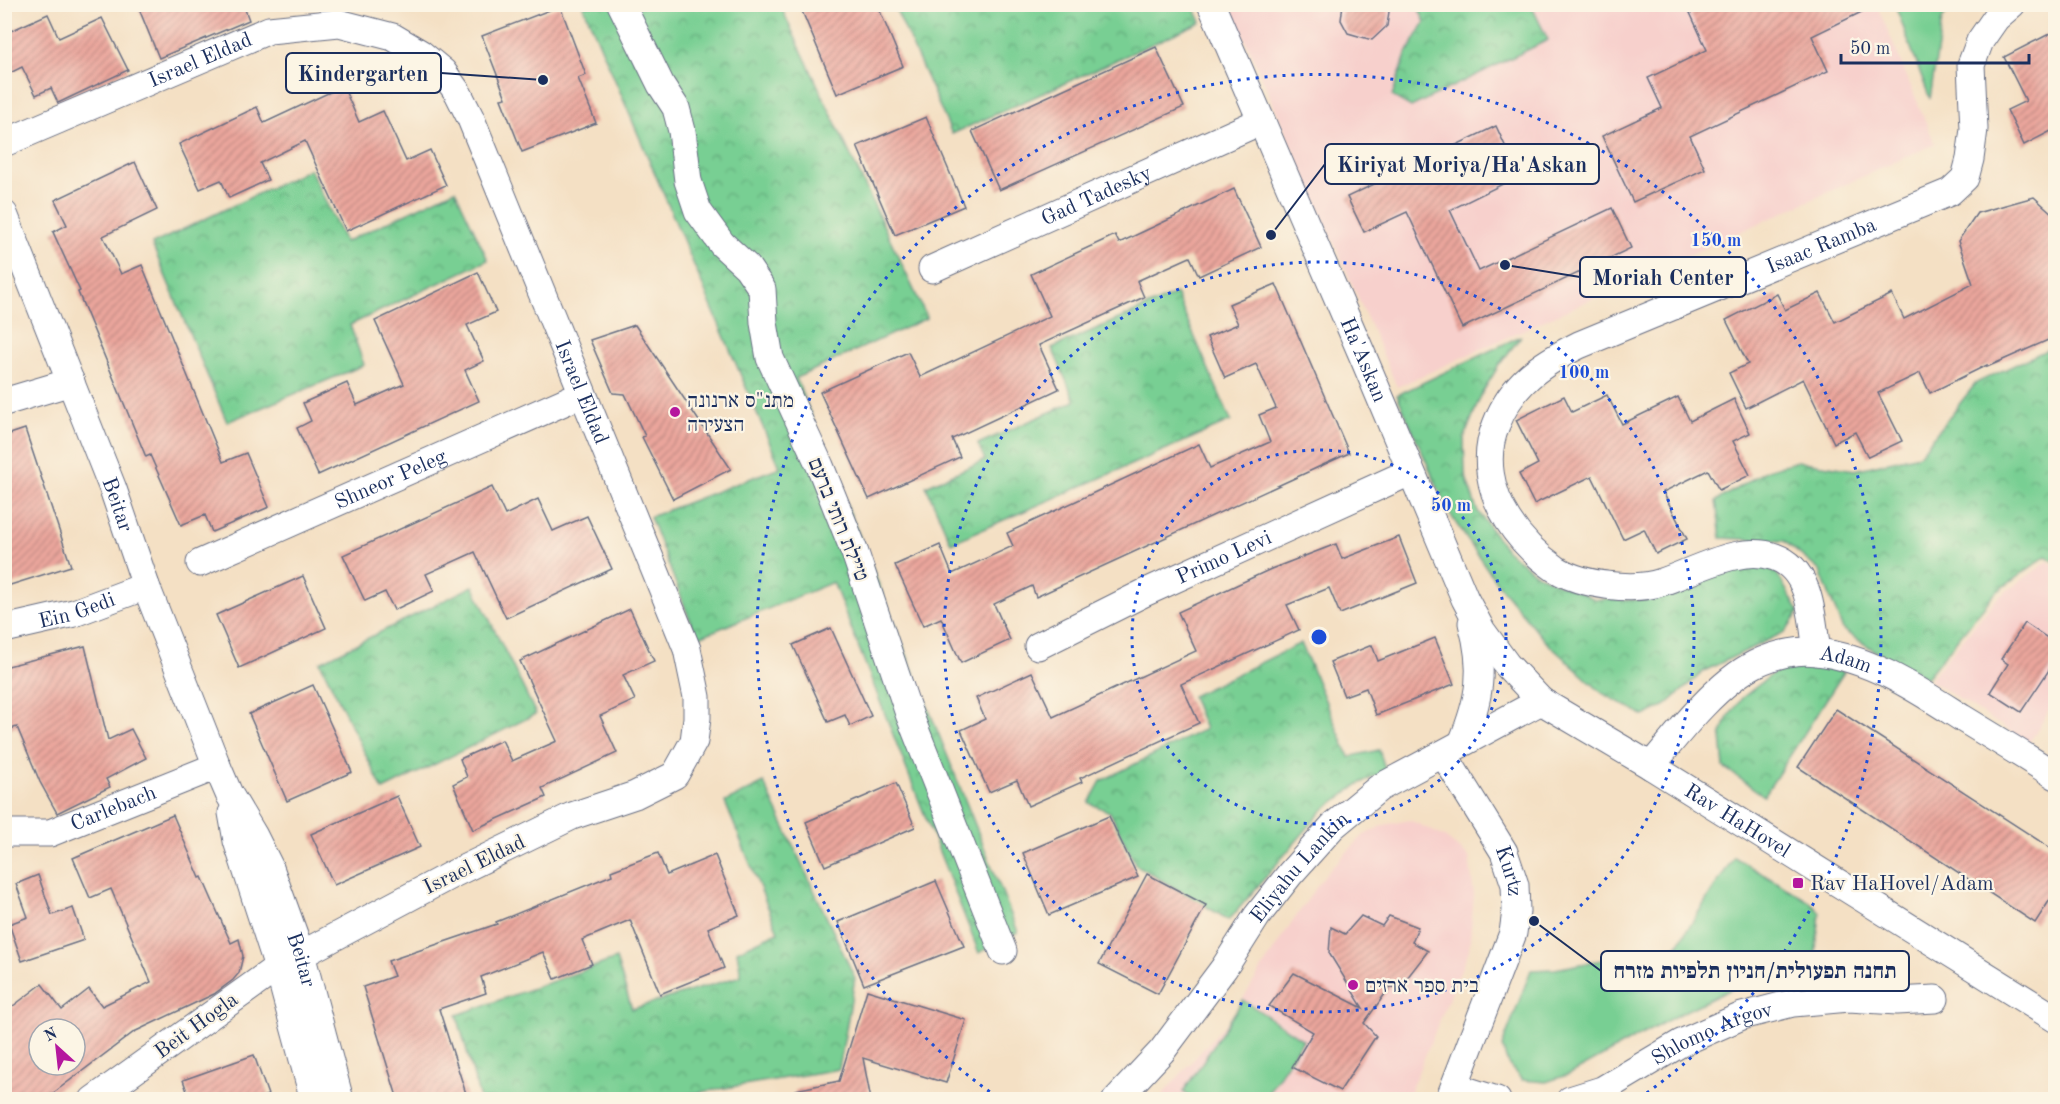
<svg xmlns="http://www.w3.org/2000/svg" width="2060" height="1104" font-family="'Old Standard TT','Frank Ruhl Libre',serif">
	<style>
		.built { fill: #f7d0cc }
		.grass { fill: #78cf93; stroke: #4a7f78; stroke-width: 1.5 }
		.park { fill: url(#park-crowns); stroke: #4a7f78; stroke-width: 1.5 }
		.building { fill: url(#building-hatch); fill-rule: evenodd }
		.lines { fill: none; stroke-linecap: round; stroke-linejoin: round }
		.minor-casing { stroke: #676d82; stroke-width: 29 }
		.minor { stroke: #fff; stroke-width: 27 }
		.ring { fill: none; stroke: #1d4ed8; stroke-width: 3; stroke-dasharray: 3 6 }
		.poi-dot { fill: #b5179e; stroke: #fcf5e5; stroke-width: 2 }
		.labels { text-anchor: middle; stroke-width: 4.5; stroke-linejoin: round; paint-order: stroke }
		.street-label { font-size: 21px; fill: #1b2f5e; stroke: #fcf5e5 }
		.poi-label { font-size: 21px; fill: #1b2f5e; stroke: #fcf5e5; text-anchor: start }
		.centre { fill: #1d4ed8; stroke: #fcf5e5; stroke-width: 3 }
		.ring-label { font-size: 18px; text-anchor: middle; font-weight: bold; fill: #1d4ed8; stroke: #fcf5e5; stroke-width: 4.5; stroke-linejoin: round; paint-order: stroke }
		.leader { fill: none; stroke: #1b2f5e; stroke-width: 2 }
		.callout-dot { fill: #1b2f5e; stroke: #fcf5e5; stroke-width: 2 }
		.callout { fill: #fcf5e5; stroke: #1b2f5e; stroke-width: 2 }
		.callout-label { font-size: 22px; text-anchor: middle; font-weight: bold; fill: #1b2f5e }
	</style>
	<defs>
		<pattern id="park-crowns" width="20" height="18" patternUnits="userSpaceOnUse" patternTransform="scale(1.5)"><rect width="20" height="18" fill="#78cf93"/><path d="M2 6a3 3 0 1 1 6 0M12 15a3 3 0 1 1 6 0" fill="none" stroke="#62a87b"/></pattern>
		<pattern id="building-hatch" width="6" height="6" patternUnits="userSpaceOnUse" patternTransform="scale(1.5)"><rect width="6" height="6" fill="#eba69c"/><path d="M-1 1l2-2M0 6l6-6M5 7l2-2" fill="none" stroke="#be8882"/></pattern>
	</defs>
	<rect width="100%" height="100%" fill="#fcf5e5"/>
	<filter id="ink" filterUnits="userSpaceOnUse"><feTurbulence type="fractalNoise" baseFrequency=".0167" numOctaves="2"/><feDisplacementMap in="SourceGraphic" scale="12" xChannelSelector="R" yChannelSelector="G"/><feConvolveMatrix kernelMatrix="1 2 1 2 8 2 1 2 1" color-interpolation-filters="sRGB"/></filter>
	<filter id="wash" filterUnits="userSpaceOnUse"><feTurbulence type="fractalNoise" baseFrequency=".008" numOctaves="4" result="noise"/><feDisplacementMap in="SourceGraphic" scale="24" xChannelSelector="R" yChannelSelector="G"/><feGaussianBlur stdDeviation="1.35" result="paint"/><feColorMatrix in="noise" values="0 0 0 0 0 0 0 0 0 0 0 0 0 0 0 0 0 1.4 0 .05"/><feComposite in="paint" operator="in"/></filter>
	<g filter="url(#wash)">
		<rect width="100%" height="100%" fill="#f4e0c4"/>
		<g class="built">
			<path d="M1230 5H1877L1935 144 1397 387Z"/>
			<path d="M2048 561 2055 566V701L2029 743 1929 680 1997 598Z"/>
			<path d="M1410 820 1445 837 1469 857 1474 895 1469 950 1407 1099 1169 1100 1162 1095 1230 1019 1282 937 1326 873 1364 835 1384 825Z"/>
		</g>
		<g class="grass">
			<path d="M1895 5H1954L1942 19 1930 99Z"/>
			<path d="M1734 857 1810 902 1820 913 1815 958 1761 975 1681 1013 1570 1074 1546 1082 1522 1080 1508 1064 1502 1046 1531 970 1555 969 1677 946Z"/>
			<path d="M1243 1000 1303 1040 1264 1099H1194L1183 1092Z"/>
		</g>
		<g class="park">
			<path d="M583 5H780L927 318 796 378 1018 932 979 953 833 582 697 638 650 517 780 467Z"/>
			<path d="M894 5H1193L1201 22 952 134Z"/>
			<path d="M1417 5H1531L1548 40 1411 107 1392 96 1406 55 1425 22Z"/>
			<path d="M310 169 345 242 455 190 488 260 350 325 364 365 227 422 152 244Z"/>
			<path d="M1176 294 1231 421 951 543 926 486 985 460 978 444 1075 401 1052 348Z"/>
			<path d="M1521 336 1499 365 1482 393 1464 438 1465 474 1477 510 1506 550 1538 575 1595 599 1647 600 1688 588 1734 564H1759L1776 572 1799 612 1785 632 1704 671 1666 705 1644 716 1602 693 1544 640 1497 583 1449 513 1397 395Z"/>
			<path d="M2055 346V562L2046 556 1994 594 1926 678 1880 654 1843 630 1820 571 1784 541 1721 538 1716 501 1767 470 1797 461 1855 470 1919 455 1976 383Z"/>
			<path d="M473 586 536 714 383 790 320 662Z"/>
			<path d="M1301 643 1349 757 1379 750 1386 771 1359 784 1322 811 1229 920 1136 865 1110 812 1089 803 1101 781 1205 729 1192 696Z"/>
			<path d="M1811 665 1844 672 1764 796 1724 767 1721 737 1727 719 1742 698 1774 673Z"/>
			<path d="M764 783 855 978 839 1069 659 1099H480L457 1015 616 959 632 1009 741 976 737 951 778 932 725 802Z"/>
		</g>
		<g id="blocks">
			<g class="building">
				<path d="M137 4H243L249 20 159 58Z"/>
				<path d="M799 4H877L903 66 837 94Z"/>
				<path d="M1343 4H1390L1387 26 1372 40 1348 33 1341 20Z"/>
				<path d="M1686 4H1878L1812 36 1828 71 1690 136 1705 169 1633 202 1602 136 1662 108 1648 78 1707 50Z"/>
				<path d="M560 6 586 75 578 78 596 123 522 152 501 99 506 98 482 36Z"/>
				<path d="M48 14 59 38 102 18 128 70 58 103 51 88 36 95 22 67 4 76V34Z"/>
				<path d="M2055 31V129L2024 145 2007 110 2026 101 2004 57Z"/>
				<path d="M1156 47 1184 107 999 190 972 131Z"/>
				<path d="M343 86 359 122 383 111 406 161 430 150 446 185 346 231 305 141 260 163 268 180 229 198 221 180 200 189 179 144 257 107 264 123Z"/>
				<path d="M926 117 964 206 895 235 857 146Z"/>
				<path d="M1496 126 1519 176 1450 210 1479 271 1612 208 1631 248 1462 328 1407 212 1364 232 1347 197Z"/>
				<path d="M135 162 157 210 103 236 121 274 142 265 223 462 246 453 269 507 212 532 205 515 181 525 150 455 146 457 78 292 80 291 53 232 67 225 55 200Z"/>
				<path d="M1234 189 1261 247 1199 276 1190 257 1137 281 1144 297 1039 345 1059 389 952 439 960 457 869 499 820 392 908 352 920 377 1050 316 1031 274 1115 235 1119 243Z"/>
				<path d="M2034 197 2055 216V337L1987 367V365L1930 393 1920 373 1878 393 1902 441 1868 457 1855 432 1834 443 1803 379 1746 408 1729 373 1748 364 1726 320 1777 294 1785 310 1820 293 1835 322 1892 294 1904 319 1973 284 1958 241 1977 213Z"/>
				<path d="M478 272 496 312 467 325 484 361 465 370 479 401 318 475 297 428 311 421 303 403 347 383 357 405 404 384 375 321Z"/>
				<path d="M1276 284 1349 453 1036 597 1032 586 994 604 1010 640 961 663 941 618 923 626 895 565 940 545 952 574 1013 546 1007 533 1199 444 1210 468 1270 442 1259 415 1276 408 1256 364 1225 378 1207 337 1238 324 1229 304Z"/>
				<path d="M635 325 731 469 673 499 642 437 645 436 625 394 613 393 590 340Z"/>
				<path d="M1607 395 1622 424 1678 397 1690 421 1734 399 1750 433 1733 441 1750 475 1719 490 1708 470 1663 492 1687 539 1656 554 1644 529 1623 539 1592 476 1534 504 1519 474 1538 464 1516 420 1564 396 1572 412Z"/>
				<path d="M25 429 71 566 4 587V436Z"/>
				<path d="M492 487 505 515 538 499 553 531 587 516 612 569 506 618 475 552 426 574 434 591 394 610 385 592 365 601 343 555Z"/>
				<path d="M1399 537 1417 583 1340 614 1329 588 1287 605 1299 630 1181 684 1199 723 1080 778 1082 782 1028 806 1017 780 989 792 961 730 985 719 976 698 1032 672 1053 717 1196 651 1178 612 1271 569 1336 544 1342 559Z"/>
				<path d="M303 576 326 628 239 668 216 615Z"/>
				<path d="M630 609 654 661 623 675 635 700 600 716 617 753 542 788 546 797 473 830 453 784 467 777 460 759 502 740 512 761 557 741 520 661Z"/>
				<path d="M2025 623 2055 643V661L2021 712 1990 692 2008 664 2001 659Z"/>
				<path d="M831 628 871 716 850 726 845 715 828 722 793 645Z"/>
				<path d="M1435 638 1454 684 1376 715 1366 688 1344 696 1330 662 1372 645 1378 661Z"/>
				<path d="M85 646 108 740 131 729 146 758 106 779 110 787 57 813 40 782 17 727 4 731V667Z"/>
				<path d="M313 685 352 772 287 801 249 714Z"/>
				<path d="M1836 709 2055 851V892L2035 923 1798 767Z"/>
				<path d="M896 783 915 827 825 866 806 822Z"/>
				<path d="M397 796 420 847 334 885 311 834Z"/>
				<path d="M173 815 200 878 202 877 231 943 239 939 243 956 239 973 233 980 214 994 134 1032 44 1100H4V1013L42 984 62 1010 89 989 102 1006 151 982 111 889 90 898 73 858ZM39 1029H75V1065H39Z"/>
				<path d="M1109 816 1138 877 1049 915 1023 853Z"/>
				<path d="M658 853 667 875 715 855 739 915 708 928 724 968 660 994 630 920 582 940 592 964 555 979 543 952 481 977 486 993 439 1009 468 1100H398L363 987 394 976 388 961 497 924 496 922 612 875 611 871Z"/>
				<path d="M1147 874 1206 905 1158 994 1099 964Z"/>
				<path d="M38 875 52 915 73 908 84 940 22 961 9 924 28 917 16 884Z"/>
				<path d="M936 881 964 946 864 985 838 922Z"/>
				<path d="M1361 916 1382 926 1389 916 1418 927 1412 942 1428 951 1400 987H1390L1364 1023 1376 1036 1340 1091 1292 1067 1313 1032 1269 1006 1294 973 1363 1008 1329 953 1331 927 1345 934Z"/>
				<path d="M867 990 966 1020 946 1083 863 1058 871 1100H796L795 1090 839 1081Z"/>
				<path d="M254 1055 268 1095 254 1100H190L183 1080Z"/>
			</g>
		</g>
	</g>
	<g filter="url(#ink)">
		<use href="#blocks" fill-opacity="0" stroke="#676d82" stroke-width="1.5"/>
		<g class="lines">
			<g class="minor-casing">
				<g id="minor">
					<path d="M621 4 661 85 676 108 682 131 688 181 698 211 722 244 747 267 762 289 764 323 770 358 820 466 855 553 909 714 1003 951"/>
					<path id="s1" d="M1211 4 1364 359 1465 599 1482 631 1507 665 1541 701 1651 766 2056 1019"/>
					<path id="s2" d="M4 143 269 30 339 23 393 37 420 53 443 72 458 93 471 119 687 649 697 697V718L694 741 675 775 635 795 572 816 451 875 278 967 93 1100"/>
					<path id="s3" d="M4 214 113 489 146 586 217 766 229 794 254 836 270 868 301 954 340 1100"/>
					<path id="s4" d="M932 269 1261 121"/>
					<path d="M4 402 71 382"/>
					<path id="s5" d="M200 563 582 394"/>
					<path id="s6" d="M4 629 74 613 146 586"/>
					<path id="s7" d="M1038 646 1144 593 1410 472"/>
					<path id="s8" d="M1817 652C1812 619 1812 570 1775 557 1740 544 1695 571 1662 582 1634 592 1581 585 1556 569 1537 556 1520 539 1508 520 1490 492 1483 457 1496 425 1512 383 1541 364 1579 345L1950 192 1965 178 1970 159 1974 129 1971 65 1980 41 1996 18 2012 4"/>
					<path d="M1462 743C1480 699 1485 670 1472 623"/>
					<path id="s9" d="M1444 755 1504 852 1515 885 1516 911 1513 933 1449 1100"/>
					<path id="s10" d="M1651 766C1678 733 1717 683 1755 664 1774 655 1796 649 1817 652 1871 658 1918 690 1962 718 1993 737 2025 756 2056 776"/>
					<path d="M232 813 237 841 278 967 314 1100"/>
					<path id="s11" d="M4 833H50L217 766"/>
					<path d="M1456 1087 1497 1100"/>
					<path id="s12" d="M1116 1100 1162 1051 1224 968 1257 916 1290 874 1333 826 1379 788 1541 701"/>
					<path id="s13" d="M1570 1100 1602 1090 1681 1043 1742 1016 1793 1003 1849 998 1897 1001 1935 999"/>
				</g>
			</g>
			<use href="#minor" class="minor"/>
		</g>
	</g>
	<g class="ring">
		<circle cx="1319" cy="637" r="187"/>
		<circle cx="1319" cy="637" r="375"/>
		<path d="M997 1097A562 562 0 1 1 1641 1097"/>
	</g>
	<g class="poi-dot">
		<circle cx="675" cy="412" r="6"/>
		<rect x="1792" y="877" width="12" height="12" rx="3"/>
		<circle cx="1353" cy="985" r="6"/>
	</g>
	<g class="labels">
		<g class="street-label">
			<text dy="7" stroke="none"><textPath href="#s2" startOffset="213">Israel Eldad</textPath></text>
			<text dy="7" stroke="none"><textPath href="#s4" startOffset="180">Gad Tadesky</textPath></text>
			<text dy="7" stroke="none"><textPath href="#s8" startOffset="886">Isaac Ramba</textPath></text>
			<text dy="7" stroke="none"><textPath href="#s1" startOffset="387">Ha'Askan</textPath></text>
			<text dy="7" stroke="none"><textPath href="#s2" startOffset="825">Israel Eldad</textPath></text>
			<text dy="7" stroke="none"><textPath href="#s5" startOffset="208">Shneor Peleg</textPath></text>
			<text dy="7" stroke="none"><textPath href="#s3" startOffset="312">Beitar</textPath></text>
			<text transform="translate(839 519) rotate(68)" y="7">טיילת רותי ברעם</text>
			<text dy="7" stroke="none"><textPath href="#s7" startOffset="206">Primo Levi</textPath></text>
			<text dy="7" stroke="none"><textPath href="#s6" startOffset="75">Ein Gedi</textPath></text>
			<text dy="7" stroke="none"><textPath href="#s10" startOffset="240">Adam</textPath></text>
			<text dy="7" stroke="none"><textPath href="#s11" startOffset="114">Carlebach</textPath></text>
			<text dy="7" stroke="none"><textPath href="#s1" startOffset="1005">Rav HaHovel</textPath></text>
			<text transform="translate(474 864) rotate(-26)" y="7">Israel Eldad</text>
			<text dy="7" stroke="none"><textPath href="#s12" startOffset="297">Eliyahu Lankin</textPath></text>
			<text dy="7" stroke="none"><textPath href="#s9" startOffset="134">Kurtz</textPath></text>
			<text dy="7" stroke="none"><textPath href="#s3" startOffset="804">Beitar</textPath></text>
			<text transform="translate(196 1025) rotate(-36)" y="7">Beit Hogla</text>
			<text dy="7" stroke="none"><textPath href="#s13" startOffset="158">Shlomo Argov</textPath></text>
		</g>
		<g class="poi-label">
			<text x="687" y="407">מתנ"ס ארנונה<tspan x="687" dy="24">הצעירה</tspan></text>
			<text x="1810" y="890">Rav HaHovel/Adam</text>
			<text x="1365" y="992">בית ספר ארזים</text>
		</g>
	</g>
	<circle cx="1319" cy="637" r="9" class="centre"/>
	<g class="ring-label">
		<text x="1716" y="246">150 m</text>
		<text x="1584" y="378">100 m</text>
		<text x="1451" y="511">50 m</text>
	</g>
	<path class="leader" d="M543 80L441 73M1271 235L1325 164M1505 265L1580 277M1534 921L1601 971"/>
	<g class="callout-dot">
		<circle cx="543" cy="80" r="6"/>
		<circle cx="1271" cy="235" r="6"/>
		<circle cx="1505" cy="265" r="6"/>
		<circle cx="1534" cy="921" r="6"/>
	</g>
	<g class="callout">
		<rect x="286" y="53" width="155" height="40" rx="6"/>
		<rect x="1325" y="144" width="274" height="40" rx="6"/>
		<rect x="1580" y="257" width="166" height="40" rx="6"/>
		<rect x="1601" y="951" width="308" height="40" rx="6"/>
	</g>
	<g class="callout-label">
		<text x="363" y="81">Kindergarten</text>
		<text x="1462" y="172">Kiriyat Moriya/Ha'Askan</text>
		<text x="1663" y="285">Moriah Center</text>
		<text x="1755" y="978">תחנה תפעולית/חניון תלפיות מזרח</text>
	</g>
	<rect width="2060" height="1104" fill="none" stroke="#fcf5e5" stroke-width="24"/>
	<g transform="translate(57 1047) rotate(333)"><circle r="28" fill="#fcf5e5" stroke="#a2a6af" stroke-width="1.5"/>
	<path d="M0-4.5L10 22L0 15L-10 22Z" fill="#b5179e"/>
	<text y="-9" font-size="16" font-weight="bold" text-anchor="middle" fill="#1b2f5e">N</text>
	</g>
	<path d="M1841 54v9h188v-9" fill="none" stroke="#1b2f5e" stroke-width="3"/>
	<text x="1850" y="54" font-size="18" fill="#1b2f5e" stroke="#fcf5e5" stroke-width="4.5" paint-order="stroke">50 m</text>
</svg>
